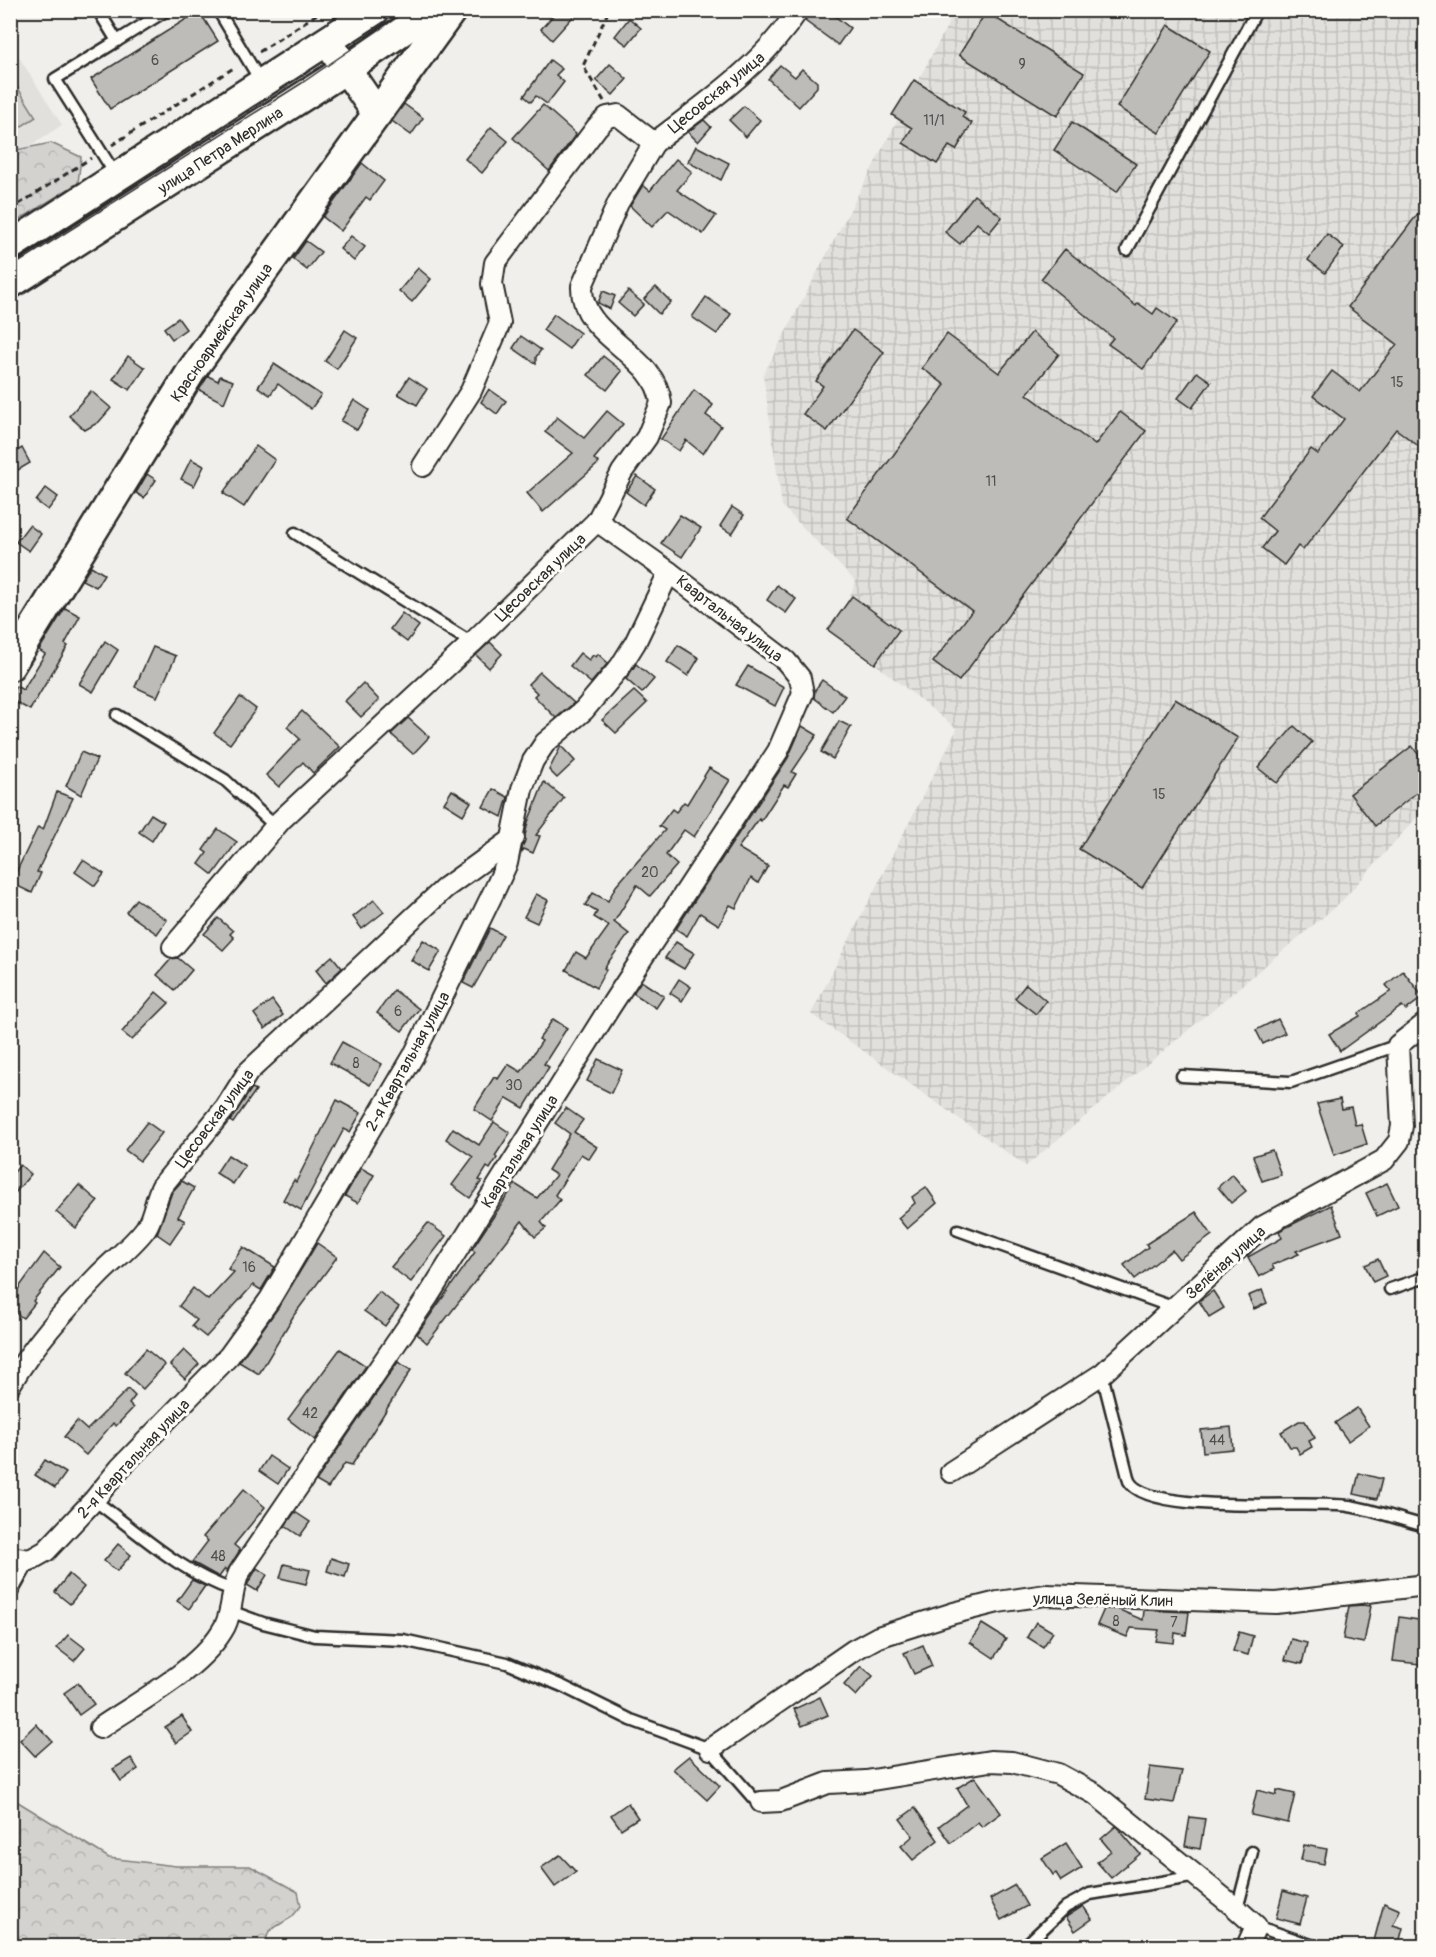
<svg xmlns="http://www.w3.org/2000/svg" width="1436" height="1957" viewBox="0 0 1436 1957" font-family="Pangolin,sans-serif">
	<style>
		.built { fill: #e1e0dc }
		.industrial { fill: url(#industrial-grid) }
		.forest { fill: url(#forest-crowns); stroke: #7f7e7d; stroke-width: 1.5 }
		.garden { fill: #d3d2cf; stroke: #7f7e7d; stroke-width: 1.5 }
		.building { fill: #bdbcb8; stroke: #2b2b2b; stroke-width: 1.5 }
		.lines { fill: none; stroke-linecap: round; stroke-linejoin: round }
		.lane-casing { stroke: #2b2b2b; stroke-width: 15 }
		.street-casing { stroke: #2b2b2b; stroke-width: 24 }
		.secondary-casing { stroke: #2b2b2b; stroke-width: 33 }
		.path { stroke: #2b2b2b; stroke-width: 3; stroke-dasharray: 6 4.5; stroke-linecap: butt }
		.lane { stroke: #fdfcf7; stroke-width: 10 }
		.street { stroke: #fdfcf7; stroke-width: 20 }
		.secondary { stroke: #fdfcf7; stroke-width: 28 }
		.tram { stroke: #2b2b2b; stroke-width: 1.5 }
		.labels { text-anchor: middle; stroke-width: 6; stroke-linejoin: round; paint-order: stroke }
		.number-label { font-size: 14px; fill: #504f4e }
		.street-label { font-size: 16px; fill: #2b2b2b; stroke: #fdfcf7 }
	</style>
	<defs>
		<pattern id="industrial-grid" width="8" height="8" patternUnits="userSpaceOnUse" patternTransform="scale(1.5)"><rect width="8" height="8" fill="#e1e0dc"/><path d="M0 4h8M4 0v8" fill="none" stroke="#c1c0bd"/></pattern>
		<pattern id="forest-crowns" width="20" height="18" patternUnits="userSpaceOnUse" patternTransform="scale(1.5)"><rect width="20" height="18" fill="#d3d2cf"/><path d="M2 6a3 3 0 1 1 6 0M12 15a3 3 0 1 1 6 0" fill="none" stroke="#b5b4b2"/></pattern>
	</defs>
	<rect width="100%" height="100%" fill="#f0efeb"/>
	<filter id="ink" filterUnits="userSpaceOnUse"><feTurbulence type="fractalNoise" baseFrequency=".0167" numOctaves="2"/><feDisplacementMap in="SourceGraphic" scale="12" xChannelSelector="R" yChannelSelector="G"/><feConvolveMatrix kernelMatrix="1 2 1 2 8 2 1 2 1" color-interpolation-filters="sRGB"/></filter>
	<g filter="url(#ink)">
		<path class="built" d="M10,43L62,125L11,158H10Z"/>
		<path class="industrial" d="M955,11H1425V808L1341,902L1026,1166L811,1014L957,729L834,631L856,582L782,506L763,375Z"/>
		<g class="forest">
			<path d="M51,143L81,157L78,183L11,225V151Z"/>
			<path d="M10,1797L109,1858L176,1866H250L298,1892L301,1906L292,1917L269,1931L264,1946H11Z"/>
		</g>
		<path class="garden" d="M11,77L36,117L11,133H10Z"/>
		<g class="building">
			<path d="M558,10H579L552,40L541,29Z"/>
			<path d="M810,10H827L850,28L838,45L805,21Z"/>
			<path d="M199,11L218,41L110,109L91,79Z"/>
			<path d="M986,12L1084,73L1057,116L959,55Z"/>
			<path d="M629,18L641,28L627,45L615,36Z"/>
			<path d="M1168,25L1210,51L1159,133L1117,107Z"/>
			<path d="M550,60L562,69L556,75L564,82L547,104L536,96L531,102L524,96Z"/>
			<path d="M610,64L627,79L613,95L596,80Z"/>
			<path d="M780,65L795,77L802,69L817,82V87L799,107L768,79Z"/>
			<path d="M914,80L965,112L962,117L972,123L956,150L949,146L937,164L903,143L912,128L892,115Z"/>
			<path d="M404,104L423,118L411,135L392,121Z"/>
			<path d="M543,105L576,134L549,171L513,138Z"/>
			<path d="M744,106L760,120L746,137L729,120Z"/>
			<path d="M704,120L711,127L698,142L688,132Z"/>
			<path d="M1072,122L1136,164L1117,192L1054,150Z"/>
			<path d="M491,127L508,141L482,173L465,159Z"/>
			<path d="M696,146L729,163L721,180L688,162Z"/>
			<path d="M676,159L692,172L677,190L716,216L703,234L668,210L652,227L630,206L643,185L650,191Z"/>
			<path d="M362,163L384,181L370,200L366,197L341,231L323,217Z"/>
			<path d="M974,195L1002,217L989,233L977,223L960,244L945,232Z"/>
			<path d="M1425,204V451L1396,429L1303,550L1298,546L1284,565L1262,548L1275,531L1259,518L1311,449L1318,454L1344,419L1313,396L1332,371L1360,392L1397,344L1348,307Z"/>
			<path d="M1327,234L1344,247L1325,273L1308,260Z"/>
			<path d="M351,236L365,247L354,261L340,249Z"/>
			<path d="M306,241L321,252L307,270L293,259Z"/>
			<path d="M1065,249L1136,306L1138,303L1153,314L1157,308L1177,322L1143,369L1108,344L1113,338L1041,279Z"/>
			<path d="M418,268L431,279L412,302L399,291Z"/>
			<path d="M656,287L671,302L659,314L644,299Z"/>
			<path d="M603,291L615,296L610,309L598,303Z"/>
			<path d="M628,291L644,304L633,316L618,303Z"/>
			<path d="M706,297L731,314L717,334L692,317Z"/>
			<path d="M554,314L580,333L569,349L543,330Z"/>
			<path d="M178,318L186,329L172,339L164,328Z"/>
			<path d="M345,330L357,338L337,369L325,361Z"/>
			<path d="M853,330L884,352L827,431L803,414L823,386L816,381Z"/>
			<path d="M1032,332L1059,354L1027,394L1095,445L1120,412L1146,431L959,681L933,662L972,611L847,518L945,385L922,368L947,334L999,373Z"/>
			<path d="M521,336L541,350L536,357V364L513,348Z"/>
			<path d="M128,356L145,368L130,390L113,379Z"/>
			<path d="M603,356L622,371L607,390L588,375Z"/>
			<path d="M274,364L321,395L311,409L278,384L270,395L258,387Z"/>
			<path d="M1197,372L1211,382L1192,408L1178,398Z"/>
			<path d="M208,376L218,381L220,376L233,381L224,403L199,390Z"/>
			<path d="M409,377L427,389L417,405L398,394Z"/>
			<path d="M489,389L506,401L497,414L481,402Z"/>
			<path d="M694,390L713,405L706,415L721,426L703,454L686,440L679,451L661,439Z"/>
			<path d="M91,391L111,408L99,422L85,430L69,416Z"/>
			<path d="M354,400L369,410L357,430L341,421Z"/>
			<path d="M607,411L623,424L594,459L599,463L543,512L527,493L573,453L545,432L557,417L584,438Z"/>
			<path d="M256,446L275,460L244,507L223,493Z"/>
			<path d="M22,448L30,463L18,470L10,455Z"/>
			<path d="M191,459L204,466L194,486L181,479Z"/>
			<path d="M147,474L156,480L144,498L136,493Z"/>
			<path d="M637,476L655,489L644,505L626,492Z"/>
			<path d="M46,488L58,497L48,510L36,501Z"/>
			<path d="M732,507L744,515L732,534L720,526Z"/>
			<path d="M680,515L701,528L682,557L661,543Z"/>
			<path d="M29,525L41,534L29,551L16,542Z"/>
			<path d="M91,566L104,574L96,587L82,580Z"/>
			<path d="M777,585L796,599L786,613L767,600Z"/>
			<path d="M852,596L899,630L875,664L828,630Z"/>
			<path d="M65,608L80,616L65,644L68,646L30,710L10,699V696L16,686L23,690L45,654L39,650Z"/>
			<path d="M402,613L419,626L407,642L390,629Z"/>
			<path d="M105,641L118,650L93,692L79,684Z"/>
			<path d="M490,642L502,654L489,668L476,655Z"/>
			<path d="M678,645L699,658L688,676L667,662Z"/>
			<path d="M153,647L176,656L157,697L135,687Z"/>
			<path d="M580,653L589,660L593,655L596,657L598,654L608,663L591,683L570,666Z"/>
			<path d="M636,664L654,679L642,693L626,679Z"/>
			<path d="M748,666L784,687L775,706L736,685Z"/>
			<path d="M540,672L574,703L556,718L534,696L537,693L528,684Z"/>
			<path d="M822,680L845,696L833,712L814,698L815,690Z"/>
			<path d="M363,683L379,700L361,717L345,701Z"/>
			<path d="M634,691L647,703L616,733L602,720Z"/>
			<path d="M240,697L256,709L230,744L214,733Z"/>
			<path d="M1175,699L1238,738L1142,888L1079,849Z"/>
			<path d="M302,711L340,747L313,773L303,762L279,787L266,775L300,739L287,727Z"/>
			<path d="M408,718L429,737L413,754L391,734Z"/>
			<path d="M839,721L851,727L833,759L821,752Z"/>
			<path d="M802,726L817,735L792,772L796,774L788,787L784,785L761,821L759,819L738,848L768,866L758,883L751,878L736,908L730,905L719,925L700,913L687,936L676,929L788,758Z"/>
			<path d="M1294,726L1312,742L1277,783L1258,768Z"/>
			<path d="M561,746L575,761L557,778L549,770Z"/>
			<path d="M1412,746L1425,763V786L1375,826L1350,794Z"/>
			<path d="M81,752L97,759L81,795L66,786Z"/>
			<path d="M709,768L730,780L694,837L684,830L666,855L677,865L650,896L637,885L614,922L629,934L604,968L606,970L596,988L566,970L576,952L586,958L609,926L594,917L597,912L585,905L593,893L608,901L616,886L665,830L659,826L672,809L676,812L684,802L687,804Z"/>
			<path d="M544,782L564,798L536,835L540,836L533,853L524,849L521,853L528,822Z"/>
			<path d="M493,789L508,797L502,817L483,807Z"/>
			<path d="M452,790L471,802L463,815L444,803Z"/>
			<path d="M57,792L73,798L37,872L41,873L32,893L11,883L38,827L43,830Z"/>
			<path d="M151,814L164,822L152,841L139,832Z"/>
			<path d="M218,829L237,842L213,875L199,864L207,853L203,850Z"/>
			<path d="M83,860L104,874L95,886L75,872Z"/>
			<path d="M536,894L548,900L537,923L524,917Z"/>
			<path d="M136,899L167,920L157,934L126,912Z"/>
			<path d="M374,900L384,912L362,929L353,917Z"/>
			<path d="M218,918L233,931L230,934L234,938L223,950L204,934Z"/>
			<path d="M490,928L503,935L473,988L463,983Z"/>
			<path d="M423,940L441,951L429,971L411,960Z"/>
			<path d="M676,942L694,953L684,969L665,958Z"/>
			<path d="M332,956L342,968L326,983L316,970Z"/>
			<path d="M178,958L192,970L175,990L157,975L171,959Z"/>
			<path d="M1403,971L1423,997L1406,1010L1402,1006L1340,1051L1329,1034L1360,1016L1359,1013L1391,991L1386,985Z"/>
			<path d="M679,979L691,987L682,1001L670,993Z"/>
			<path d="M641,981L664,996L656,1008L633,993Z"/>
			<path d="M1026,984L1046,1001L1036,1014L1015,998Z"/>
			<path d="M394,990L419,1009L402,1031L377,1013Z"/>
			<path d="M156,992L169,1003L132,1040L122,1032Z"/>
			<path d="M272,1000L283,1015L265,1029L254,1014Z"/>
			<path d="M553,1019L567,1028L544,1064L549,1067L524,1108L507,1098L492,1121L474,1109L494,1077L498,1079L508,1064L521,1072L542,1041L539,1039Z"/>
			<path d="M1278,1019L1285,1033L1263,1044L1256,1030Z"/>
			<path d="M342,1042L382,1064L370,1085L330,1063Z"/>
			<path d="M598,1059L622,1070L611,1093L587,1081Z"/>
			<path d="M252,1088L256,1090L233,1123L230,1121Z"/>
			<path d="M1340,1099L1342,1109L1351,1107L1355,1125L1361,1124L1367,1144L1334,1155L1317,1104Z"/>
			<path d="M337,1100L361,1113L350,1132L344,1129L301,1210L283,1200L294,1180L296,1182Z"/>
			<path d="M566,1108L583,1120L574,1132L597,1147L589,1159L581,1154L555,1195L560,1200L541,1222L546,1228L535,1237L522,1221L427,1343L417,1334L475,1252L472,1249L515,1184L537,1198L556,1175L548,1170L570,1134L555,1123Z"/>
			<path d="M147,1122L162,1133L140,1161L125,1150Z"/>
			<path d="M494,1122L510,1133L495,1156L497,1158L490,1169L487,1167L479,1180L482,1181L470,1198L452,1185L473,1157L446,1139L453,1128L479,1145Z"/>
			<path d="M1272,1150L1281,1175L1262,1181L1253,1156Z"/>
			<path d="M228,1155L245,1166L233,1184L216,1173Z"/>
			<path d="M20,1165L31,1174L10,1199V1177Z"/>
			<path d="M361,1168L374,1175L358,1203L345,1196Z"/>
			<path d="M1232,1174L1246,1191L1231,1203L1218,1187Z"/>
			<path d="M182,1181L194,1188L178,1217L185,1221L170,1243L157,1234L172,1192Z"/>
			<path d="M1387,1183L1398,1206L1377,1216L1366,1193Z"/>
			<path d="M79,1185L98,1201L76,1228L56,1212Z"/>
			<path d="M926,1187L937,1203L907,1229L898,1218L915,1203L912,1197Z"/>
			<path d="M1331,1205L1342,1234L1296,1251L1299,1254L1272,1265L1274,1269L1259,1277L1248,1257L1282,1238L1279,1231Z"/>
			<path d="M1196,1212L1212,1235L1179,1259L1172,1250L1135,1279L1124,1265L1148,1247L1146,1244Z"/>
			<path d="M428,1223L446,1236L411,1282L391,1267Z"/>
			<path d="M317,1243L337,1257L294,1315L259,1374L239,1362L280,1305Z"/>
			<path d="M243,1247L275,1267L261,1290L253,1285L206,1337L192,1326L197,1320L179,1306L193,1288L208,1300L234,1272L228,1269Z"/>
			<path d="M44,1253L60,1267L33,1301L35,1303L23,1318L10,1309V1300Z"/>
			<path d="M1378,1259L1386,1276L1373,1282L1365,1265Z"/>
			<path d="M1262,1290L1267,1303L1254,1309L1248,1296Z"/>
			<path d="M1213,1291L1224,1308L1209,1317L1199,1301Z"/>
			<path d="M379,1292L399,1307L385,1326L364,1311Z"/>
			<path d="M146,1349L165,1365L143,1389L125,1373Z"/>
			<path d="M340,1349L366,1366L315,1440L288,1419Z"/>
			<path d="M184,1350L199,1364L185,1379L170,1365Z"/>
			<path d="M398,1362L411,1370L352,1465L345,1463L328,1488L316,1481Z"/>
			<path d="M128,1389L135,1396L129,1404L133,1408L116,1426L113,1423L86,1455L64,1437L77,1421L87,1430Z"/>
			<path d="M1357,1408L1369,1426L1348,1441L1335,1423Z"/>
			<path d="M1299,1421H1305L1315,1438L1309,1441L1312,1447L1300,1454L1296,1447H1290L1281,1432Z"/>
			<path d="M1231,1427L1233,1449L1203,1452L1201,1430Z"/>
			<path d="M269,1456L288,1469L278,1484L259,1471Z"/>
			<path d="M45,1460L66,1473L55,1488L35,1475Z"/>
			<path d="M1359,1473L1382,1479L1377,1499L1354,1494Z"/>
			<path d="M244,1489L265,1507L234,1545L240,1550L227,1571L225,1569L219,1577L192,1562L208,1541L203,1537Z"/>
			<path d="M295,1512L310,1522L300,1536L285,1526Z"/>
			<path d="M118,1544L131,1555L117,1571L104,1561Z"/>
			<path d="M331,1558L349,1564L345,1577L327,1571Z"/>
			<path d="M284,1564L310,1570L306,1584L280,1578Z"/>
			<path d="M257,1568L267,1575L257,1591L247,1585Z"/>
			<path d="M69,1574L84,1587L70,1604L55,1592Z"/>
			<path d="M192,1580L205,1586L189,1609L177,1601Z"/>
			<path d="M1363,1605L1371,1606L1364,1643L1343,1639L1349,1606Z"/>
			<path d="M1104,1609H1117L1143,1620L1144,1610L1189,1612L1186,1635L1175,1633L1174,1643L1156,1641L1159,1630L1131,1628L1127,1637L1097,1625Z"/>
			<path d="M1399,1617L1425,1621L1420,1664L1393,1661Z"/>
			<path d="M1036,1622L1053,1632L1043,1647L1027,1637Z"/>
			<path d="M982,1624L1006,1639L994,1658L970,1642Z"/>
			<path d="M1239,1632L1253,1636L1248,1655L1233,1651Z"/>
			<path d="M68,1635L85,1648L74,1661L57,1648Z"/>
			<path d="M1291,1639L1307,1643L1302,1664L1285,1660Z"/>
			<path d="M923,1645L932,1666L914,1674L904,1653Z"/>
			<path d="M861,1666L873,1676L856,1696L844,1685Z"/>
			<path d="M78,1683L94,1704L79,1715L64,1693Z"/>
			<path d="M820,1697L828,1715L802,1726L794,1709Z"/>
			<path d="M182,1716L192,1732L176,1743L165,1727Z"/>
			<path d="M36,1724L52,1741L35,1756L20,1740Z"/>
			<path d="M689,1756L720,1786L707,1800L673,1769Z"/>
			<path d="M131,1758L138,1769L121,1781L113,1769Z"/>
			<path d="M1150,1767L1182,1771L1174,1803L1145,1799Z"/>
			<path d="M975,1777L1001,1813L982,1827L978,1822L951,1843L939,1826L967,1805L957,1788Z"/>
			<path d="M1257,1790L1276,1795L1277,1790L1295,1794L1288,1823L1251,1815Z"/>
			<path d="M628,1803L638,1818L621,1829L611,1815Z"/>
			<path d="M915,1808L938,1840L913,1860L901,1846L913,1836L900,1819Z"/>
			<path d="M1190,1817L1205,1819L1200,1849L1185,1846Z"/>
			<path d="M1116,1826L1140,1854L1111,1878L1097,1862L1111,1851L1101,1839Z"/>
			<path d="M1066,1843L1082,1868L1061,1881L1056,1873L1053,1875L1042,1858Z"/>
			<path d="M1304,1845L1327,1849L1324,1864L1301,1860Z"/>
			<path d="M560,1855L576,1872L555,1887L541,1868Z"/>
			<path d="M1015,1885L1027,1906L1001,1920L990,1899Z"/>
			<path d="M1283,1891L1307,1898L1300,1924L1276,1918Z"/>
			<path d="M1384,1903L1400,1910L1393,1925L1403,1928L1398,1947L1374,1941Z"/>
			<path d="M1083,1906L1092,1919L1075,1931L1066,1917Z"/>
		</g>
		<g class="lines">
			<defs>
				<g id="lane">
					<path d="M98,10L117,41L55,79L117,177"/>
					<path d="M218,10L261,82"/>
					<path d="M117,41L167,10"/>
					<path d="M1127,250L1257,10"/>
					<path d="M295,533L472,643"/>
					<path d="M117,715L225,780L275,826"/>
					<path d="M1182,1076L1291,1082L1398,1045"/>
					<path d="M958,1230L1175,1308"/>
					<path d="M1390,1289L1426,1277"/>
					<path d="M1102,1374L1129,1481C1148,1516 1307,1500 1349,1506C1375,1510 1401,1520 1426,1526"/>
					<path d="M94,1500C138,1532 181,1573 233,1590"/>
					<path d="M10,1596L30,1560"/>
					<path d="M230,1611L263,1623L315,1636L403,1640L507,1663L562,1686L631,1720L710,1749L754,1799L761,1802"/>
					<path d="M1237,1909L1252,1852"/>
					<path d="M1256,1926L1314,1946"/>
					<path d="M1025,1946L1066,1907L1090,1894L1197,1876"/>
				</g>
				<g id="street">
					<path d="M423,466L471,391L500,323L492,284L495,263L597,127L607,117L618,115L654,143C706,103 762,66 798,10"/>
					<path d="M173,947L281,820L472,643L597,521L622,472L647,437L661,403C656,352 580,338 582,286L618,203L654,143"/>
					<path d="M10,1385C33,1345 65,1310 97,1277C113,1260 132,1247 146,1228C154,1216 155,1199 162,1186L226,1107L248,1072L445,888L514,838"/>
					<path d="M951,1472L1102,1374L1262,1227L1384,1160L1399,1141L1402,1126L1398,1045L1426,1023"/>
					<path d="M10,1557L30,1560L46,1551L94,1500L120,1468L229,1356L270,1299L414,1055L496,887L507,863L522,789L533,761L545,743L584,710L620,667L635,643L669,572L597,521"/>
					<path d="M100,1728C139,1701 202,1669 225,1626C233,1610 231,1590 239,1573L429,1295L610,1007L778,751L803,693L800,678L786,661L669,572"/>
					<path d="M710,1749L854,1650L878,1637L954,1613L998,1602L1046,1595L1276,1603L1426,1585"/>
					<path d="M761,1802L781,1801L828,1783L866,1781L990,1761L1012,1762L1058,1774L1095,1794L1237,1909L1256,1926L1247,1946"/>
				</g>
				<g id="secondary">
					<path d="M336,54L377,114"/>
					<path d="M10,246L375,10"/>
					<path d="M10,284L346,69L405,29L424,10"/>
					<path d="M10,666L192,370L452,10"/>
				</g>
			</defs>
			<use href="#lane" class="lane-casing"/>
			<use href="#street" class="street-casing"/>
			<use href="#secondary" class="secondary-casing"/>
			<g class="path">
				<path d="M259,52L323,10"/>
				<path d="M604,101L583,66L609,10"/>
				<path d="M112,145L235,67"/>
				<path d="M10,210L91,158"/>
			</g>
			<use href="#lane" class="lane"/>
			<use href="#street" class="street"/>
			<use href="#secondary" class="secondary"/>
			<path class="tram" d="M10,268L302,83L408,10"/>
		</g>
	</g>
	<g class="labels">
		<g class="number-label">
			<text x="155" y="65">6</text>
			<text x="1022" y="69">9</text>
			<text x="934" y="125">11/1</text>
			<text x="1397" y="387">15</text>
			<text x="991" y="486">11</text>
			<text x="1159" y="799">15</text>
			<text x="650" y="877">20</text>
			<text x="398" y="1016">6</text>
			<text x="356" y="1068">8</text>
			<text x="514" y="1090">30</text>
			<text x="249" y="1272">16</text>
			<text x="310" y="1418">42</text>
			<text x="1217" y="1445">44</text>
			<text x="218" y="1561">48</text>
			<text x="1116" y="1626">8</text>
			<text x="1174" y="1627">7</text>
		</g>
		<g class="street-label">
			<text transform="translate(716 92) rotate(-39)" y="6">Цесовская улица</text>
			<text transform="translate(220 150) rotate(-33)" y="6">улица Петра Мерлина</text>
			<text transform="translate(221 332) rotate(-55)" y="6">Красноармейская улица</text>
			<text transform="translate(540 577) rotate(-44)" y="6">Цесовская улица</text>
			<text transform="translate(730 618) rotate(38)" y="6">Квартальная улица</text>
			<text transform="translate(407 1061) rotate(-61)" y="6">2-я Квартальная улица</text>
			<text transform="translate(214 1118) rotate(-53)" y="6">Цесовская улица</text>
			<text transform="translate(519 1151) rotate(-58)" y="6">Квартальная улица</text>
			<text transform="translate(1225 1262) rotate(-42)" y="6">Зелёная улица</text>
			<text transform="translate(133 1458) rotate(-47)" y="6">2-я Квартальная улица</text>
			<text transform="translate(1103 1599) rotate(1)" y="6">улица Зелёный Клин</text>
		</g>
	</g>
	<rect width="1436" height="1957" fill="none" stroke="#fdfcf7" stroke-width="36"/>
	<rect x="18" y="18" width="1400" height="1921" fill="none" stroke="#2b2b2b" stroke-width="2" filter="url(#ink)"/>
</svg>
